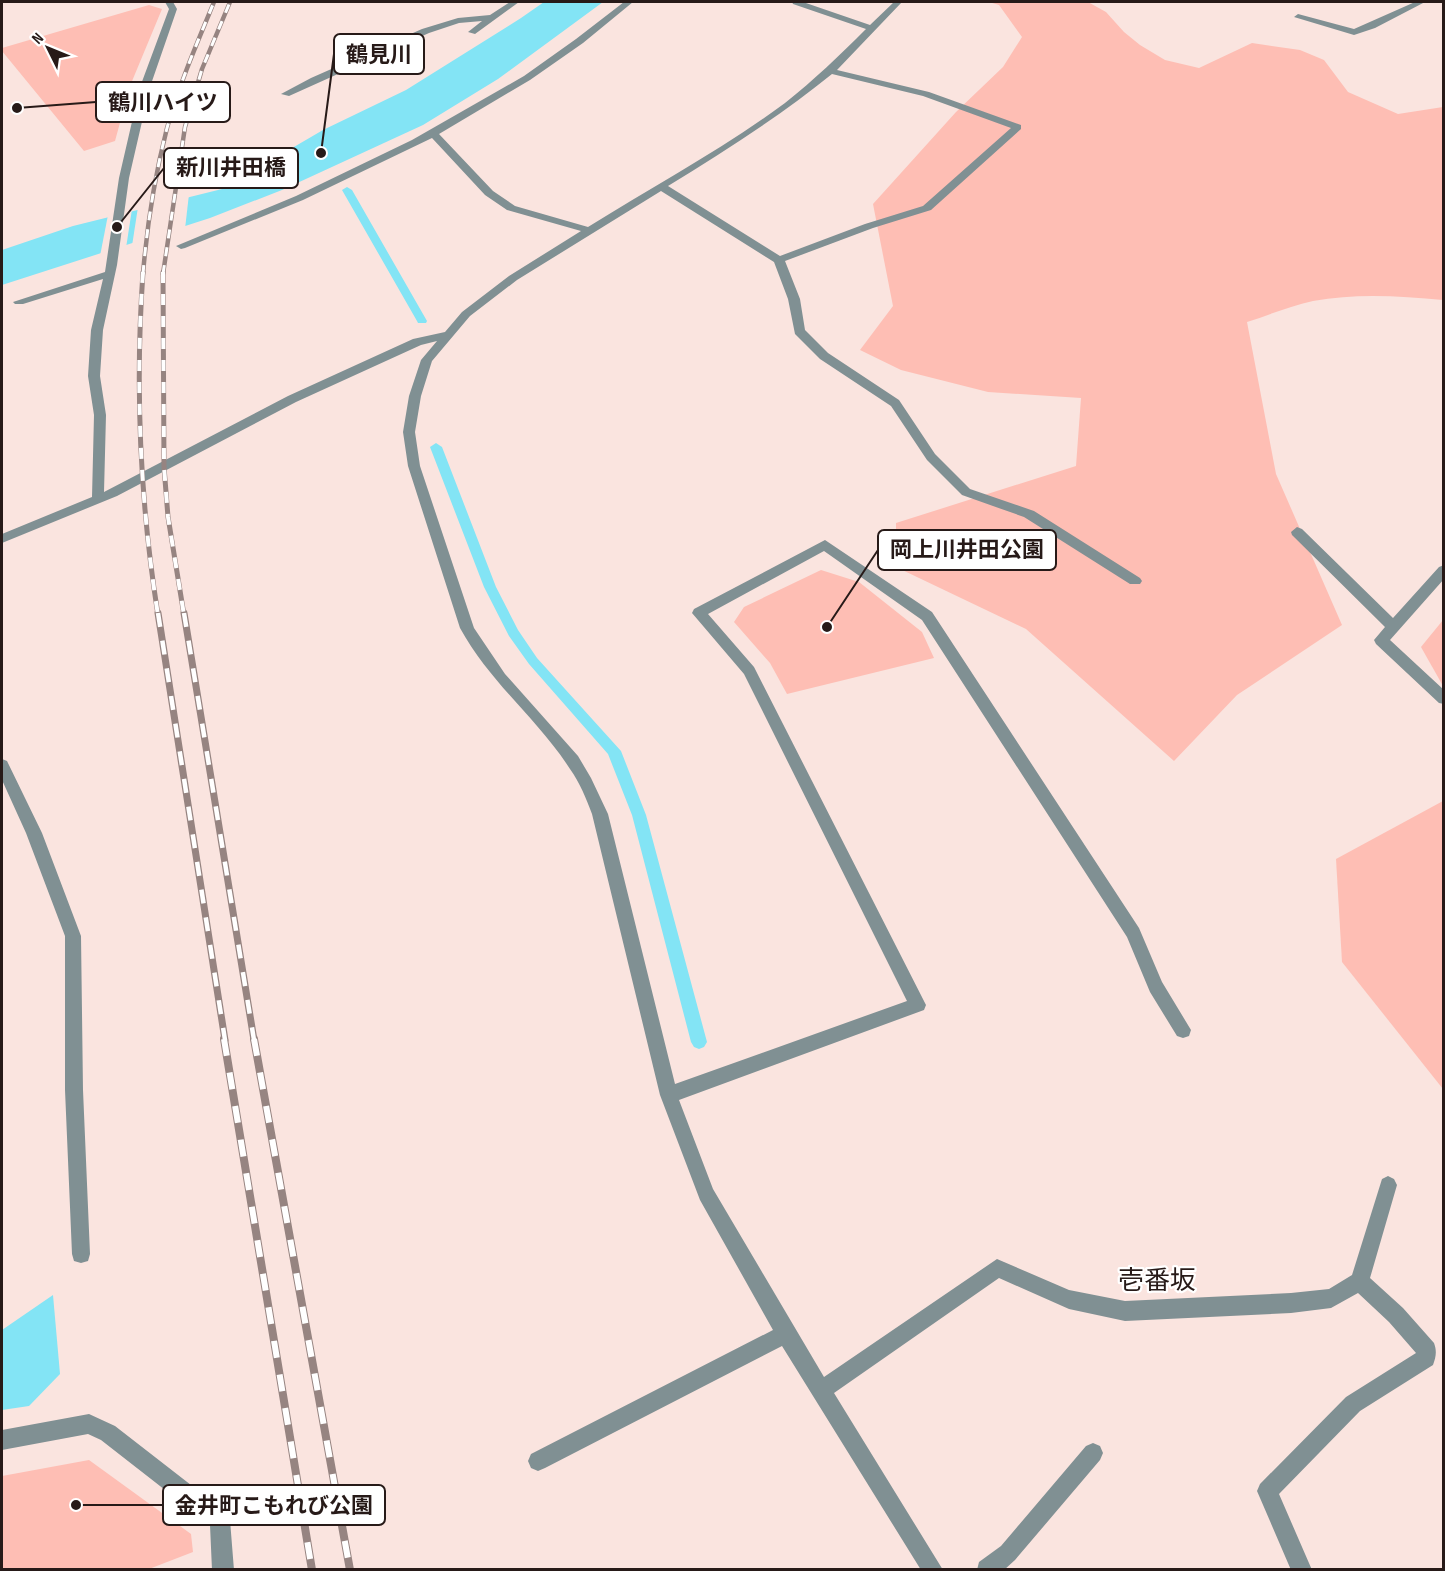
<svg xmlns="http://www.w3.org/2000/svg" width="1445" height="1571" viewBox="0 0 1445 1571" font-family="'Sofia Sans Condensed','Noto Sans JP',sans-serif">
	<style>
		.green { fill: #febeb4 }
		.water { fill: #83e4f5 }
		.pier { fill: #fae4df }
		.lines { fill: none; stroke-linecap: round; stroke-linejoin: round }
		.stream { fill: #83e4f5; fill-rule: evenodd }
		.minor { fill: #809093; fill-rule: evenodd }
		.rail-far3-casing { stroke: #968481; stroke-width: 4.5 }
		.rail-far2-casing { stroke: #968481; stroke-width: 5 }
		.rail-far1-casing { stroke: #968481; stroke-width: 7 }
		.rail-casing { stroke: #968481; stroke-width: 8 }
		.rail-far3 { stroke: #fff; stroke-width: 3; stroke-dasharray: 9; stroke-linecap: butt }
		.rail-far2 { stroke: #fff; stroke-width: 4; stroke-dasharray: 11; stroke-linecap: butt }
		.rail-far1 { stroke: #fff; stroke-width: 4.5; stroke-dasharray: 14; stroke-linecap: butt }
		.rail { stroke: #fff; stroke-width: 6; stroke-dasharray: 17; stroke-linecap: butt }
		.labels { text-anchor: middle; stroke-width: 4.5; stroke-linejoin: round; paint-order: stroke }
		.near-street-label { font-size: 26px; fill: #271a18; stroke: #fff }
		.leader { fill: none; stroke: #271a18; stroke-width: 2 }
		.callout-dot { fill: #271a18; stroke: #fff; stroke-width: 2 }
		.callout { fill: #fff; stroke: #271a18; stroke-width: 2 }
		.callout-label { font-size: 22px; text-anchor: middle; font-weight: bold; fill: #271a18 }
	</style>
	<rect width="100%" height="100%" fill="#fae4df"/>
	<g class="green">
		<path d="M989,2H1088L1106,12L1124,32L1140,45L1165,60L1199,68L1252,43L1300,50L1324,60L1348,92L1398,114L1443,107V300C1400,296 1356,293 1313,301C1290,306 1269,315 1247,322L1276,474L1342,625L1237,695L1174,761L1026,629L896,567V523L1076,466L1081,398L988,392L901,370L860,350L893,306L873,204L956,112L1003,67L1022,37L999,5Z"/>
		<path d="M149,5L162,9L130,86L115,141L84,151L2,51V48Z"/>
		<path d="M821,570L859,582L922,632L934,658L787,694L770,663L734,622L744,607Z"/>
		<path d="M1443,620V686L1421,647Z"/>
		<path d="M1443,801V1089L1342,962L1336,859Z"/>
		<path d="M89,1460L191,1534L193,1552L149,1569H2V1476Z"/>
	</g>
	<g class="water">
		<path d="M544,2H603L498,79L423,125L282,190L210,218L2,285V250L73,226L222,189L323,130L406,90L521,18Z"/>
		<path d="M53,1295L60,1374L29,1406L2,1410V1330Z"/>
	</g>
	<g class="pier">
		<path d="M189,194L185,229L132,246L138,207Z"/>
		<path d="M132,209L126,248L100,256L108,215Z"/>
	</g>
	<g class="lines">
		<g class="stream">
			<path d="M347,187L352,190L427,321L426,323H418L417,321L342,190Z"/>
			<path d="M436,443L442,447L496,587L518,630L537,658L621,751L646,815L707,1042L704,1047L699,1049L694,1047L691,1042L632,815L608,754L529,664L509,636L484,587L430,447Z"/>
		</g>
		<g class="minor">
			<path d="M165,2H173L177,9L150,87L129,178L117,265L103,330L100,376L106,415L104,492L288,396L413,339L445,332L462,312L509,276L581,231L507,210L485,195L432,138L303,200L185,248L181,249L176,246L296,196L412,140L524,76L576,39L624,2H633L583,43L530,80L439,134L493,191L515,206L588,227C654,186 723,149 785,103C814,80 840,55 866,29L793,4L792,2H803L870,25L894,2H902L837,70L929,92L1021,125V129L931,210L873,228L785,261L800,299L805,330L828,353L899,400L935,454L970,489L1034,511L1140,578L1142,581L1140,584H1130L1024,517L962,495L927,460L891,406L820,359L795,334L788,299L774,262L661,191L517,280L470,316L432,361L421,396L415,432L420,466L474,628L505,674L578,756L591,778L608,814L675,1084L907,1001L744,674L692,613L694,609L825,540L932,612L1139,928L1162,982L1191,1030L1189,1036L1183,1038L1177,1036L1150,992L1127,937L922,620L824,551L708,614L754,667L926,1005L924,1010L679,1100L713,1189L824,1377L997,1259L1069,1290L1125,1301L1291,1293L1329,1289L1352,1275L1382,1179L1388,1176L1394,1179L1397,1185L1370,1278L1403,1308L1434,1343C1437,1351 1436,1357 1433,1365L1360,1411L1279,1494L1312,1570H1291L1257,1491L1260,1484L1346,1397L1416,1353L1389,1322L1358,1293L1331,1308L1291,1313L1125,1321L1069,1309L999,1278L834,1393L943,1570H921L782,1346L545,1468L538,1471L531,1468L528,1461L531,1454L773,1330L700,1200L660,1095L592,814C586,798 580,783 570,769C537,718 491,684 460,628L408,466L403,432L409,396L421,360L437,341L421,345L296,402L117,496L2,543V534L92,497L94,415L88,376L91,330L103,279L23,304H15L13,302L105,272L119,178L140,87L169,9ZM832,74L923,96L1011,128L923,206L865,224L780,256L668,186C725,151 780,116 832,74Z"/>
			<path d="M510,2H519L475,34L468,32L482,21L459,23L429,33L289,96L281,94L311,78L422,29L458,18L490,15Z"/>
			<path d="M1415,2H1425L1375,28L1354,35L1294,17L1298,14L1354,29Z"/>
			<path d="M1297,527L1302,529L1393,618L1439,567L1444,565V579L1390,640L1444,690V704L1439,703L1376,644L1374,640L1385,627L1292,535L1291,532Z"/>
			<path d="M2,759L7,761L42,833L81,936L83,1090L90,1254L88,1261L81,1263L74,1261L72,1254L65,1090V936L26,833L2,780Z"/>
			<path d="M89,1414L115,1426L227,1513L230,1520L234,1570H212L210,1525L101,1440L88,1434L2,1450V1430Z"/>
			<path d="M1093,1443L1100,1446L1103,1453L1100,1460L1015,1560L1004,1570H977L979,1562L1001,1546L1086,1446Z"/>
		</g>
		<defs>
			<g id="rail-far3">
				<path d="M143,274C147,225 155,175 167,128C179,85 197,43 214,2"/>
				<path d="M163,274L185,127L202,69L230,2"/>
			</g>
			<g id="rail-far2">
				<path d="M143,272C135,386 140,502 158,615"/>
				<path d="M163,272L164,467L168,517L184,615"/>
			</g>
			<g id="rail-far1">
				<path d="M158,613L225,1040"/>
				<path d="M184,613L254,1040"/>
			</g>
			<g id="rail">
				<path d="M224,1039L312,1570"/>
				<path d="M254,1039L350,1570"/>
			</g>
		</defs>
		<use href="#rail-far3" class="rail-far3-casing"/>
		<use href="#rail-far2" class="rail-far2-casing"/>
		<use href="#rail-far1" class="rail-far1-casing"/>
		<use href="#rail" class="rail-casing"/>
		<use href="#rail-far3" class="rail-far3"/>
		<use href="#rail-far2" class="rail-far2"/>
		<use href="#rail-far1" class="rail-far1"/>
		<use href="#rail" class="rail"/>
	</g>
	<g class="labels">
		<g class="near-street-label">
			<text x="1157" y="1289">壱番坂</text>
		</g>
	</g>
	<path class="leader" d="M321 153L334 54M17 108L96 102M117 227L164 168M827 627L878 550M76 1505L163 1505"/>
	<g class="callout-dot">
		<circle cx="321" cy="153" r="6"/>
		<circle cx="17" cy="108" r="6"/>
		<circle cx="117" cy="227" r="6"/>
		<circle cx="827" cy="627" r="6"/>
		<circle cx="76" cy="1505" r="6"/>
	</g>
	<g class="callout">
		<rect x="334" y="34" width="90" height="40" rx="6"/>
		<rect x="96" y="82" width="134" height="40" rx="6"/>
		<rect x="164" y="148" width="134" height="40" rx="6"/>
		<rect x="878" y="530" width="178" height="40" rx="6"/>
		<rect x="163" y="1485" width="222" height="40" rx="6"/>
	</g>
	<g class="callout-label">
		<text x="379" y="62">鶴見川</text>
		<text x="163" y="110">鶴川ハイツ</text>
		<text x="231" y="175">新川井田橋</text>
		<text x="967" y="557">岡上川井田公園</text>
		<text x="274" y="1513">金井町こもれび公園</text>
	</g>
	<rect width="1445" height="1571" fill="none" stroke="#271a18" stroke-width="6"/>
	<g transform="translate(48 48) rotate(313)" stroke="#ffffff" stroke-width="4.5" paint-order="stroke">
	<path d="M0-4.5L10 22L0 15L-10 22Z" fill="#271a18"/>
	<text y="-9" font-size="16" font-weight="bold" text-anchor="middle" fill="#271a18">N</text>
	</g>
</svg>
